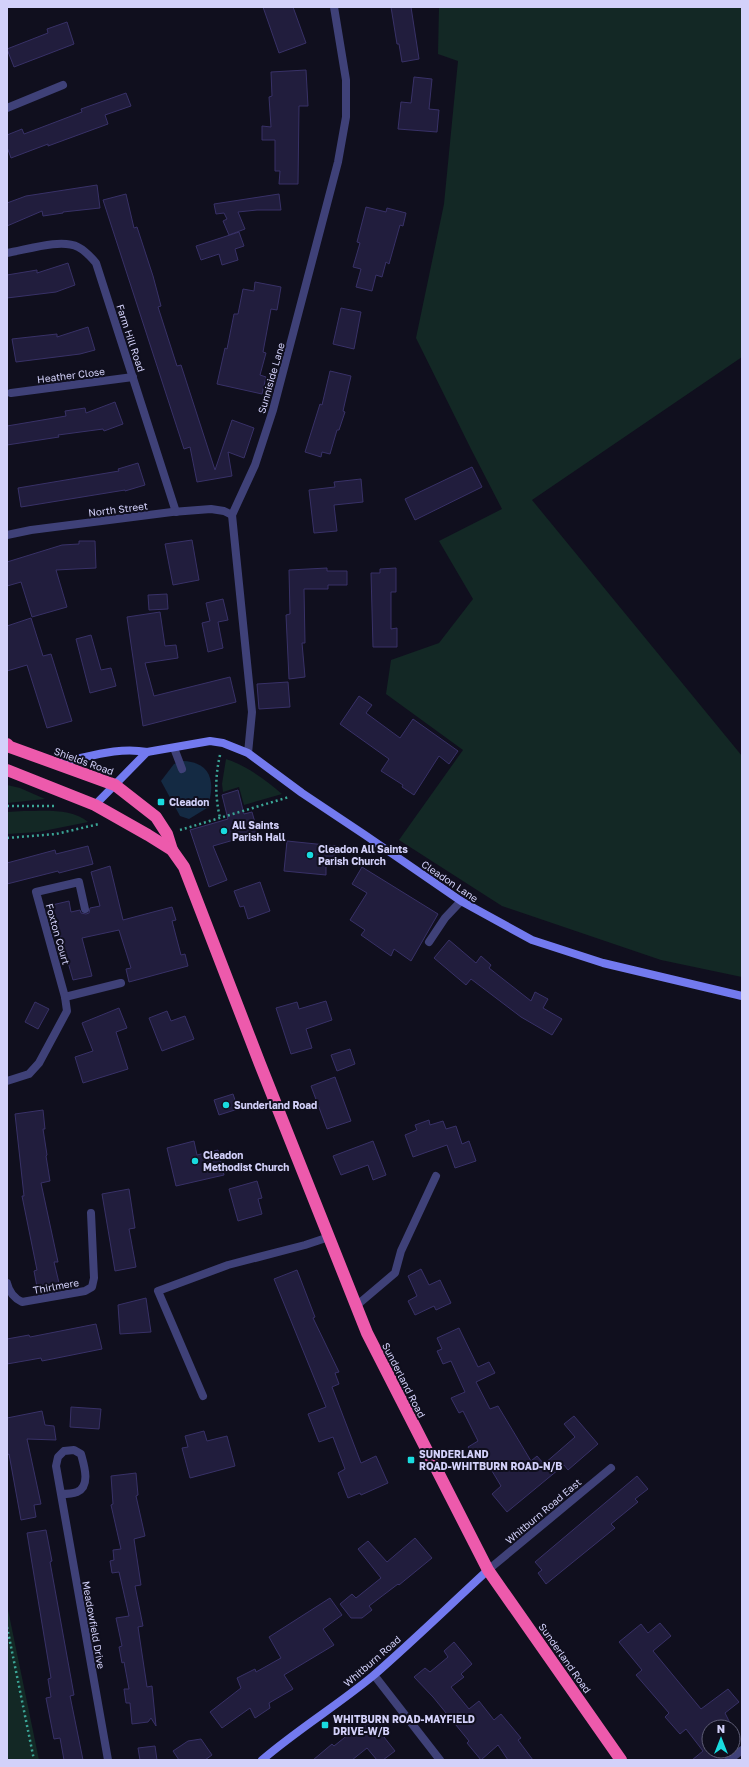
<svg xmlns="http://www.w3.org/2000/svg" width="749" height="1767" viewBox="0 0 749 1767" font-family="'Golos Text',sans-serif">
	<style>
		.green { fill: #132825 }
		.water { fill: #142a43 }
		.building { fill: #211d3d; stroke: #383167 }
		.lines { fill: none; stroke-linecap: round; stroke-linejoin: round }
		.path { stroke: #3ba596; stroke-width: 2.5; stroke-dasharray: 2 3; stroke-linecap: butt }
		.lane { stroke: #3f4178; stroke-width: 8 }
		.street { stroke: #3f4178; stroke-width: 8 }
		.secondary { stroke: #737aef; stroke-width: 8 }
		.highway { stroke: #ed5aac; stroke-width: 12 }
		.poi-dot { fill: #19dbdf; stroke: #100f1e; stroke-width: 1.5 }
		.labels { text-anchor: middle; stroke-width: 4; stroke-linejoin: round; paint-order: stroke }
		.street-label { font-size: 10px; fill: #d3d1fa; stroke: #100f1e }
		.poi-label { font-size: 10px; font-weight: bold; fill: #d3d1fa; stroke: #100f1e; text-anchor: start }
	</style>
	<rect width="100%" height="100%" fill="#100f1e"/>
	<g class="green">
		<path d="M439,7H742V357L532,500L742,756V977L661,960L502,906L399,840L463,750L386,694L391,660L439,643L473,599L439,541L502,509L471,449L416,338L444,204L458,61L438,54Z"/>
		<path d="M226,759C247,766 266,780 282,794L244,805L239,787L223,792L222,784Z"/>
		<path d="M7,785L20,788L45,799L7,803Z"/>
		<path d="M24,811C45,811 72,808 88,822L38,832L7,834V812Z"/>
		<path d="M7,1605L39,1760H7Z"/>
	</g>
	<path class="water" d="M183,761C212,762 216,784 207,808L189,819L180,816L161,781L174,764Z"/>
	<g class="building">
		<path d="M263,7H293L306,43L279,53Z"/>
		<path d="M391,7H411L419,59L402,62L399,44H397Z"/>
		<path d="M67,22L74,44L14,67L7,49L48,33L47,29Z"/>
		<path d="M306,70L308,106H299L298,184H279L280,171H275V140H262V126L271,127L269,97L272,96L271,72Z"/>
		<path d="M414,77L432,79L429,109L439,110L437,132L398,129L401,102L411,103Z"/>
		<path d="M126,93L131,106L105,115L108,124L48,146V144L11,158L7,147V135L22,129L24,134L82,112L81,109Z"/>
		<path d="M97,185L100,208L63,212V213L43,216L42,211L7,226V203L26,196Z"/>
		<path d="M126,194L134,228L137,227L153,276L161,306L158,307L177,366L181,365L215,470L232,420L254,428L244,458L228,452L232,476L197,482L190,447L184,449L103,200Z"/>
		<path d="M279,194L281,210H257L238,212L245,229L229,235L223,221L227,219L224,213L216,214L214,204Z"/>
		<path d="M366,207L386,212L387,208L406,213L403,226L400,225L389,264L386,262L382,277L376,275L372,291L356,287L361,269L353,267L360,243L357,242Z"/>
		<path d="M239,232L244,246L235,249L238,260L222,265L219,254L201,260L196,246Z"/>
		<path d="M68,263L75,285L56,292L7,298V275L37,270V273Z"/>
		<path d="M255,282L281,287L277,310L271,309L263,352L266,353L260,375L266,377L262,394L217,384L225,348L227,349L234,314H238L243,289L254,291Z"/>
		<path d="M341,308L361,312L354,349L333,344Z"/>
		<path d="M88,327L95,350L80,354L16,362L12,339L57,334V337Z"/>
		<path d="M330,371L351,376L343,411L345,412L339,430H337L330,454L322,452L321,457L305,452L320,404L322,405Z"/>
		<path d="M115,402L123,424L104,431L103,429L58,435L59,437L7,445V426L66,416L65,411L85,408L86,413Z"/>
		<path d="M138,463L145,485L125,491V490L21,507L18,488L119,471L118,469Z"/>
		<path d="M472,467L482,487L415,520L405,499Z"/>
		<path d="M361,479L363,502L334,505L337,531L314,533L309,490L335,487L334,482Z"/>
		<path d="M192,540L199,580L173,585L165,544Z"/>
		<path d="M79,541H95L96,568L56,570L67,607L32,617L21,582L7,586V562L62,545L79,544Z"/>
		<path d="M327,568V571H347V585H328V589H304L305,643H302L305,677L289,679L286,615L290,614L289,570Z"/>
		<path d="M396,568V592H391V629L397,628V647H373L371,573H380V569Z"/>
		<path d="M167,594L168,609L149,610L148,595Z"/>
		<path d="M223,599L228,620L218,622L223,648L208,652L202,623L210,621L206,603Z"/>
		<path d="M160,612L165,646L176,645L178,658L145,663L154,696L230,677L236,702L143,726L127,617Z"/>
		<path d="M31,618L43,656L51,654L72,721L47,728L27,665L7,671V626Z"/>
		<path d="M91,635L101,670L111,668L116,686L90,693L76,639Z"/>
		<path d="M288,682L290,707L259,709L257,684Z"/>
		<path d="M359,696L372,705L366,713L400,738L413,719L458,751L449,764L439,756L414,795L402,787L403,785L381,771L389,759L340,724Z"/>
		<path d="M238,790L244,814L252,812L258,833L213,846L227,880L209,887L190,830L228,819L222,795Z"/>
		<path d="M287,841L336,846L334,866L326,865V875L284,871Z"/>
		<path d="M88,846L93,864L59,873L58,871L7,884V863L55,850L56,854Z"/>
		<path d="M110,866L123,920L172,907L176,920L172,921L181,955L185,954L188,966L129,982L126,969L131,968L119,930L82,938L92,976L73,980L52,905L69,901L71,912L80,910L81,913L86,914L89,913L90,908L100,906L91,872Z"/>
		<path d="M362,867L438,914L411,961L394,949L391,956L361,935L365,930L350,920L367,893L352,884Z"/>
		<path d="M260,882L270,911L248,919L244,906L240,907L234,891Z"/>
		<path d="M449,940L476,963L481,956L491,965L489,968L531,1001L535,992L548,999L543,1008L562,1019L552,1035L521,1017L471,979L466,985L434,958Z"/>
		<path d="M326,1001L332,1020L306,1029L312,1048L291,1054L276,1008L297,1002L299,1009Z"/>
		<path d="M35,1002L49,1009L38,1029L25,1022Z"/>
		<path d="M119,1008L127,1028L116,1032L128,1069L83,1083L75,1057L93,1051L82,1023Z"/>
		<path d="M167,1011L171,1021L185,1016L194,1039L162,1051L149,1018Z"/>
		<path d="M350,1049L355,1064L337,1071L331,1055Z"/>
		<path d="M335,1077L351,1121L327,1129L311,1086Z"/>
		<path d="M233,1094L238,1109L219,1115L214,1100Z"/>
		<path d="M43,1110L45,1129H43L47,1155L46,1156L50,1181L41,1183L58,1262H54L60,1287L38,1292L34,1271L37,1270L22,1196H24L15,1114Z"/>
		<path d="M429,1120L430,1125L443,1121L446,1129L456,1126L462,1144L469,1141L476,1161L455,1168L447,1145L413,1157L405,1135L417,1130L415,1125Z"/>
		<path d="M194,1141L197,1155L218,1150L224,1175L176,1186L167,1148Z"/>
		<path d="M373,1141L386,1175L373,1180L368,1165L341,1175L333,1156Z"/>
		<path d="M257,1181L262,1198L258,1199L262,1214L238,1221L229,1189Z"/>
		<path d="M129,1189L135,1228L129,1229L136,1267L115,1271L102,1194Z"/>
		<path d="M421,1269L429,1285L440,1280L451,1303L436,1310L434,1306L415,1315L408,1301L417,1296L408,1276Z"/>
		<path d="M297,1270L315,1317L313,1318L339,1372L335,1373L339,1384L332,1387L361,1463L376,1456L388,1483L361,1495L360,1493L348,1498L338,1473L345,1469L333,1437L319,1442L308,1414L326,1407L274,1279Z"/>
		<path d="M146,1298L151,1332L120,1334L118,1305Z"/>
		<path d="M96,1324L102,1349L42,1361L41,1358L7,1364V1339L29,1335L30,1337Z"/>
		<path d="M459,1328L478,1367L489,1362L495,1373L476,1382L490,1409L498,1406L531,1461L537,1456L544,1464L575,1437L564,1424L574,1416L598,1444L568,1470L564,1465L507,1512L492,1494L501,1486L486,1461L479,1465L468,1447L478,1441L463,1411L459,1413L451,1398L465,1392L451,1361L443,1364L437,1351L442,1349L437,1338Z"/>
		<path d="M71,1407L101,1409L99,1429L70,1427Z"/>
		<path d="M42,1411L45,1425L54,1426L56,1440L27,1439L41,1504L34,1505L36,1517L21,1520L9,1454L7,1455V1418Z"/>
		<path d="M204,1431L207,1441L227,1436L235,1466L190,1478L182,1448L188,1447L185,1436Z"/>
		<path d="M136,1473L138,1495L136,1496L145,1536L134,1539L141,1585L135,1586L143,1626L138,1627L147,1687L152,1686L156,1726L151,1718L148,1722L132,1724L130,1703H126L124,1689H129L124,1662L122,1663L119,1647L122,1646L116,1618L129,1616L119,1572L112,1573L110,1561L114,1560L113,1550L121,1549L111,1505L113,1504L111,1476Z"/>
		<path d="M637,1476L648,1489L635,1499L638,1502L611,1524L615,1528L546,1584L538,1573L542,1570L535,1562Z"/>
		<path d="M46,1530L52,1561L50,1562L74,1695L70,1696L83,1760H64L60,1738L54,1739L46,1698L51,1697L48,1679L51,1678L27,1533Z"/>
		<path d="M415,1538L432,1558L399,1585L398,1584L369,1606L372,1610L362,1618H351L340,1604L352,1594L356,1598L381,1578L358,1549L368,1541L387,1562Z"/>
		<path d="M330,1598L342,1615L323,1629L334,1645L284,1675L293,1689L269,1703L270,1708L255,1718L250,1708L222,1728L210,1712L241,1688L237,1678L255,1669L256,1672L281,1658L269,1637Z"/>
		<path d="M660,1623L671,1636L653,1651L701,1709L728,1689L739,1702L725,1713L732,1727H709V1751H729L724,1760H692L703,1751L686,1729L680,1734L665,1717L669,1713L636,1675L642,1670L619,1642L641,1624L648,1633Z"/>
		<path d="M454,1642L472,1664L461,1674L464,1677L451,1687L469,1709L479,1701L494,1720L501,1714L521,1738L518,1740L533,1760H508L498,1745L481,1760L467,1743L469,1741L433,1697L414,1677L425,1668L430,1672L448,1657L444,1651Z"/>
		<path d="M369,1718L395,1751L383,1760H377L367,1748L352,1760H313L332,1744L334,1746Z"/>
		<path d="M201,1739L212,1755L205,1760H179L173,1751L188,1741Z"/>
		<path d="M155,1746L157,1760H140L138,1748Z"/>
	</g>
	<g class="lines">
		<g class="path">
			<path d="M220,755C215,777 215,796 220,818"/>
			<path d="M7,806H56"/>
			<path d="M180,830L289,797"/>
			<path d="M7,838L56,834L99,824"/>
			<path d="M7,1627L34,1760"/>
		</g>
		<g class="lane">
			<path d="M174,748L182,769"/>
			<path d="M429,942L445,918L461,901"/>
			<path d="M356,1306L395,1273L401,1251L436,1176"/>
			<path d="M203,1396L158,1291L228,1265L305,1245L329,1237"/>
			<path d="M729,1760L742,1750"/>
		</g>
		<g class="street">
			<path d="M7,108L63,85"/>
			<path d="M7,253C26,250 61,238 78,247C86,251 91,257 96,263L176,512"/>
			<path d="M11,393L133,377"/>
			<path d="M7,535L31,530L172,512L211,509L224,511L232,515"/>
			<path d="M248,753L252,712L232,515L255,465L273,410L338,162L346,117V80L334,7"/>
			<path d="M85,909L79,882L36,892L65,997L121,983"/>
			<path d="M7,1081L29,1074L39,1063L67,1011L65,997"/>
			<path d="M7,1283C9,1292 14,1298 22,1302L85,1291L92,1287L94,1278L91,1213"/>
			<path d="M61,1494C66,1494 72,1494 77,1492C91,1486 84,1465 81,1454L74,1450L64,1451L58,1457L56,1466L108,1760"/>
			<path d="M488,1570L611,1468"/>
			<path d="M374,1675L440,1760"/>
		</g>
		<g class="secondary">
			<path d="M57,763C86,758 117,746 147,752"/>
			<path d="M95,805L147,752L210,741L223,743L248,753L302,793L365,835L461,901L532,940L603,963L742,996"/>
			<path d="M262,1760C298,1729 338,1705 374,1675C413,1641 450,1605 488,1570"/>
		</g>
		<g class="highway">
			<path d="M7,744L10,747L115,785L156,817L167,834L172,850"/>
			<path d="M7,770L95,805L148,835L172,850L184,867L260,1064L367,1333L488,1570L621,1760"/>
		</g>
	</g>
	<g class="poi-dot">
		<rect x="157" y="798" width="8" height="8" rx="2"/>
		<circle cx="224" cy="831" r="4"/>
		<circle cx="310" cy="855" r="4"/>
		<circle cx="226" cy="1105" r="4"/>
		<circle cx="195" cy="1161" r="4"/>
		<rect x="407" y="1456" width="8" height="8" rx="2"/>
		<rect x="321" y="1721" width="8" height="8" rx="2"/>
	</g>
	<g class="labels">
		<g class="street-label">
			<text transform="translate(131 338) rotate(72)" y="4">Farm Hill Road</text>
			<text transform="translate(71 375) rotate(-7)" y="4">Heather Close</text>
			<text transform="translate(271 378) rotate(-74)" y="4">Sunniside Lane</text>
			<text transform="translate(118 509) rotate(-7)" y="4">North Street</text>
			<text transform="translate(84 761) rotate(20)" y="4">Shields Road</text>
			<text transform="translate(450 881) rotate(34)" y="4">Cleadon Lane</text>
			<text transform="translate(58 934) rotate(74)" y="4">Foxton Court</text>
			<text transform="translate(56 1286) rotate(-10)" y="4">Thirlmere</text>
			<text transform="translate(404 1380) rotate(63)" y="4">Sunderland Road</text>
			<text transform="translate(543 1511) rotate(-40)" y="4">Whitburn Road East</text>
			<text transform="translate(94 1625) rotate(80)" y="4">Meadowfield Drive</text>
			<text transform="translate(565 1658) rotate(55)" y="4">Sunderland Road</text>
			<text transform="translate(372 1661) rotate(-41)" y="4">Whitburn Road</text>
		</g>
		<g class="poi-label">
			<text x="169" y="806">Cleadon</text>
			<text x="232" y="829">All Saints<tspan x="232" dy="12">Parish Hall</tspan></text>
			<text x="318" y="853">Cleadon All Saints<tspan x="318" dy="12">Parish Church</tspan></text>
			<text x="234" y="1109">Sunderland Road</text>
			<text x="203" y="1159">Cleadon<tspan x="203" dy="12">Methodist Church</tspan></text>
			<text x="419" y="1458">SUNDERLAND<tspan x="419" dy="12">ROAD-WHITBURN ROAD-N/B</tspan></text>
			<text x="333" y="1723">WHITBURN ROAD-MAYFIELD<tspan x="333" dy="12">DRIVE-W/B</tspan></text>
		</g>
	</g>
	<rect width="749" height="1767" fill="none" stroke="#d3d1fa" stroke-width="16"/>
	<g transform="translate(721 1739)"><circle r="19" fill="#100f1e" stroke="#5e5d76"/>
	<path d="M0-3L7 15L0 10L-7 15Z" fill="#19dbdf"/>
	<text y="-6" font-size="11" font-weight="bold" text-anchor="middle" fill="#d3d1fa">N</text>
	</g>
</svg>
